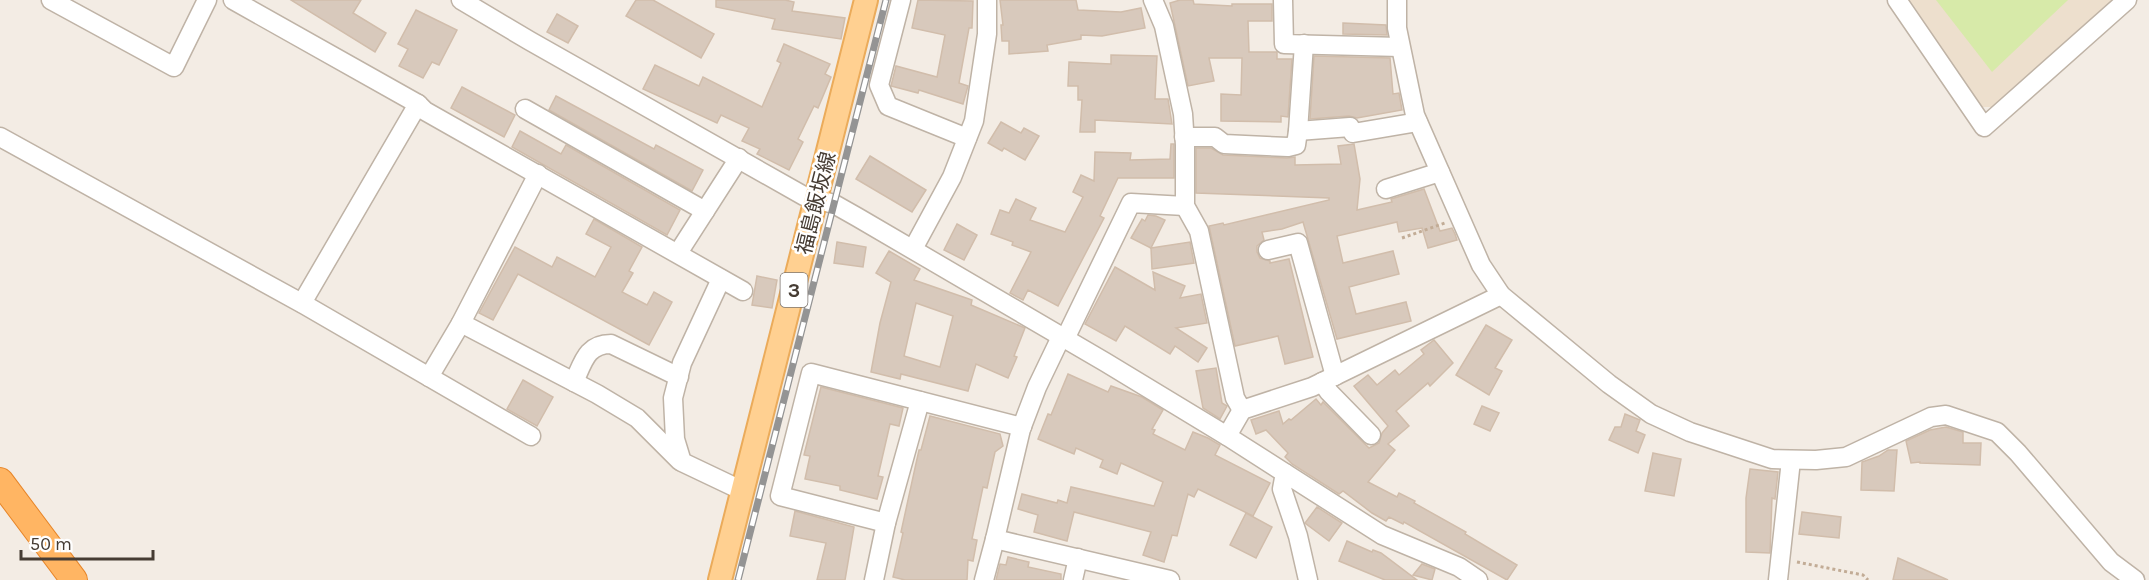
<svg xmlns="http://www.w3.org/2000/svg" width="2149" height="580" viewBox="0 0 2149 580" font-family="Karla,'Noto Sans JP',sans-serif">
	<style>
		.education { fill: #eddfcd }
		.green { fill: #d7eaa9 }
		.building { fill: #d8c9bc; stroke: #d1bdab; stroke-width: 1.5; fill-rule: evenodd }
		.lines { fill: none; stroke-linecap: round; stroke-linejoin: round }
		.minor-casing { stroke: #bfb3a6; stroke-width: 21 }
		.major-casing { stroke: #ebab5a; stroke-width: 26 }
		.highway-casing { stroke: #e7862a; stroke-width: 28 }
		.path { stroke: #c2ac96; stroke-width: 3; stroke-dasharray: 3 3; stroke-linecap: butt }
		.minor { stroke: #fff; stroke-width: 18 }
		.major { stroke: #ffd091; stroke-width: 22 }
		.highway { stroke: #ffb563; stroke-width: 26 }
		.rail-casing { stroke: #949494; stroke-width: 7 }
		.rail { stroke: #fff; stroke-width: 4.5; stroke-dasharray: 14; stroke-linecap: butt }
		.labels { text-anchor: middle; stroke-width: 5; stroke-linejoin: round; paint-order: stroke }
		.shield { fill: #fff; stroke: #7e7670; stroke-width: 1.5 }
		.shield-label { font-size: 20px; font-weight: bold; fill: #463c33 }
		.street-label { font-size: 21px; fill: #463c33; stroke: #fff }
	</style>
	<rect width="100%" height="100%" fill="#f3ece4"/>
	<path class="education" d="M1907,0H2119L1994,107H1982Z"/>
	<path class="green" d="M1936,0H2068L1992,72Z"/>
	<g class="building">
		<path d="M291,0H361L353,13L386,33L375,52Z"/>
		<path d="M636,0H653L714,34L701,58L626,16Z"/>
		<path d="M716,0H785L794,2L792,11L845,18L841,39L772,29L775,19L716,7Z"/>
		<path d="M918,0L973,1L972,28H969L959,83L968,86L963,104L919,90L918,93L891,86L896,66L937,77L945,35L912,28Z"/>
		<path d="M1000,0H1076L1078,10L1121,12L1141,8L1145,28L1102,36L1081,35V39L1047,45L1048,51L1009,54V41H1002L1001,25H1003Z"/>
		<path d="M1180,0H1193L1194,4L1232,6V4H1272V21H1248L1249,52H1277V59H1292L1288,117L1281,116V122L1221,121V94L1241,95L1242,58H1209L1214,81L1188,86L1170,3Z"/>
		<path d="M416,10L457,30L439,65L432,62L423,78L399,66L408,49L398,44Z"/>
		<path d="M557,14L578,26L568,43L547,32Z"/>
		<path d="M1343,23L1386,25L1387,35L1343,34Z"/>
		<path d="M784,44L830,64L825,74L831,77L818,108L814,106L798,139L803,142L789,170L757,154L760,149L742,141L749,128L721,115L717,123L643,89L655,65L699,86L703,77L762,107L781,63L777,61Z"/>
		<path d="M1111,55L1157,56L1155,99H1168L1172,124L1095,120V132H1080L1082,100H1078V86H1068L1069,62L1111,64Z"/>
		<path d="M1314,56L1390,58L1393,94L1399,93L1402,110L1357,118L1349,116L1310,119Z"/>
		<path d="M462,87L515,115L504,137L451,108Z"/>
		<path d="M556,96L654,149L656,145L703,170L692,191L549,110Z"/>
		<path d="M1001,122L1021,133L1024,128L1039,136L1025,160L1004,148L1002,151L988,143Z"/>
		<path d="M520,131L561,154L566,145L680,210L667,235L512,147Z"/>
		<path d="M1171,144H1174V178H1118L1100,216L1104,218L1058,306L1028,290L1023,300L1010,293L1031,252L1012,245L1013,242L991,234L1000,210L1009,213L1016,199L1036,208L1030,220L1065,232L1083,197L1073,192L1081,175L1094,181L1095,152L1131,153L1130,160L1170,159Z"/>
		<path d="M1354,144L1360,179L1357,210L1392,202L1391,199L1424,189L1440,231L1452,228L1455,234L1457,240L1428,248L1422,228L1399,232L1397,222L1337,236L1343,263L1393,251L1399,274L1349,287L1356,314L1406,302L1411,321L1337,339L1303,222L1282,229L1262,232L1264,240L1257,246V252L1260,258L1270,261V263L1289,259L1313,357L1285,364L1278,336L1235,346L1209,226L1223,223L1224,225L1329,200V198L1196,193V148H1211L1223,155L1287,158L1295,157V165L1341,164L1338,146Z"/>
		<path d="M870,156L926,190L912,212L856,179Z"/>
		<path d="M1148,215L1156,216L1165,220L1151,248L1190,242L1194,263L1152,269L1151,248L1131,238L1142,219L1145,221Z"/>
		<path d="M594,219L642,247L629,271L633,273L622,292L647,305L654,292L672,302L649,345L518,274L493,320L479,313L515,247L552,267L557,257L595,277L611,247L586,234Z"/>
		<path d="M957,224L977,235L964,260L944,250Z"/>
		<path d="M837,242L866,247L863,267L834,263Z"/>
		<path d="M889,251L920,269L914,280L972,300L971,305L1025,328L1014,356L1017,357L1008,378L976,364L968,391L901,374L900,379L871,372L880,323L891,282L876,273ZM916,303L953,316L940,367L904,356Z"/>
		<path d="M1115,267L1155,290L1153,272L1185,286L1180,298L1201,294L1207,323L1176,328L1207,348L1198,362L1175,346L1170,354L1125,326L1116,341L1085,324Z"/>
		<path d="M757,276L777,280L772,308L752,305Z"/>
		<path d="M1486,325L1512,340L1495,368L1502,371L1489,395L1456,375Z"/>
		<path d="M1434,340L1453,363L1430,386L1428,383L1396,411L1409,426L1388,444L1395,450L1368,482L1397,497L1399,493L1415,501L1414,503L1466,532L1465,534L1517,565L1507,580L1404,522L1403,524L1389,517L1386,521L1372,513L1343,491L1339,494L1292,464L1285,457L1288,453L1266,430L1256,434L1251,420L1279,411L1283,424L1289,419L1291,420L1316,399L1321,405L1323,402L1369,448L1379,443L1382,433L1388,426L1354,386L1368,375L1377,385L1395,370L1399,375L1424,354L1421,350Z"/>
		<path d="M1216,368L1222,403L1227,406L1220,419L1203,408L1196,371Z"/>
		<path d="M1068,374L1108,392L1111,386L1142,397L1163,410L1152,429L1155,430L1153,434L1185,450L1193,432L1208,438L1220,445L1215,455L1270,483L1253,516L1198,489L1194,497L1188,494L1177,536L1172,535L1164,562L1143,555L1151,532L1074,512L1067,541L1034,532L1038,515L1018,509L1022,494L1057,503L1058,500L1067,503L1071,487L1154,506L1163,482L1121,463L1117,474L1100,467L1103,460L1076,448L1074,454L1038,439L1048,414L1051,415Z"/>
		<path d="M523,380L553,397L537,426L507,409Z"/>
		<path d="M821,387L903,408L899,426L890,424L878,476L883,477L877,499L840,490V486L805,479L810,456L804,455Z"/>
		<path d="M1482,406L1499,413L1490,431L1474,424Z"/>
		<path d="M1625,414L1640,420L1636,431L1645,435L1638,453L1609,440L1615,427H1621Z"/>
		<path d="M930,416L1000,434L1003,446L995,452L987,488L983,487L972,539L977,540L973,561L968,560L967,580H905L893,577L903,533L901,532L915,468L919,450H921Z"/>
		<path d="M1946,427L1963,432V443H1981L1980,465L1920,463V462L1911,463L1906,441L1930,430Z"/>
		<path d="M1888,450H1897L1894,491L1861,490L1862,462L1879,456Z"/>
		<path d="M1653,453L1681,459L1674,496L1645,491Z"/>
		<path d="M1750,469L1778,472L1775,499L1772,498L1770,553L1746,552V498Z"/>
		<path d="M1317,507L1342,523L1329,541L1305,523Z"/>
		<path d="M795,511L854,527L845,580H817L826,543L790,536Z"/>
		<path d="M1802,512L1841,517L1839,538L1799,534Z"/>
		<path d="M1246,513L1272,527L1256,558L1230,545Z"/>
		<path d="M1347,541L1372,552L1373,550L1381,553L1417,580H1385L1339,561Z"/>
		<path d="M1008,557L1029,562L1028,567L1061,574V580H996L1000,564L1006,565Z"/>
		<path d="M1898,558L1948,580H1893Z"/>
		<path d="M1422,564L1435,569L1432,580L1413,575Z"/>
	</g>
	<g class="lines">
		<defs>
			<g id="minor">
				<path d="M51,0L174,67L207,0"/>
				<path d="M233,0L418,104L425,111L743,291"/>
				<path d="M461,0L530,41L804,196L834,204L857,217L1105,362L1227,436L1382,535L1459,567L1478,580"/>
				<path d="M901,0L879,85L888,106L967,138"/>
				<path d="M1153,0L1164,26L1183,114L1185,145V206L1199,231L1235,398L1242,410"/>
				<path d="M1283,0L1284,44L1400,47"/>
				<path d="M1397,0V28L1415,115L1481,265L1501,295L1609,384L1651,414L1690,432L1772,459L1816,460L1846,457L1931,417L1946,415L1997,432L2018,453L2111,562L2135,580"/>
				<path d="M1897,0L1984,127L2127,0"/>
				<path d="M525,109L705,211"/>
				<path d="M1298,131L1350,127L1353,133L1418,122"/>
				<path d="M0,137L305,305L531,436"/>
				<path d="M1184,137H1215L1224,144L1288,147L1296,145L1298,131L1304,44"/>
				<path d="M1386,189L1440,172"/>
				<path d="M913,249L952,177L974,121L987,34V0"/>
				<path d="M1268,250L1298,243L1335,376"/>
				<path d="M678,253L739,158"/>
				<path d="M721,279L682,363L673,398L675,439L682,462L743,491"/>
				<path d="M302,303L418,104"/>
				<path d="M461,323L597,394L637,418L680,461"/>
				<path d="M1061,337L1037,387L1021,429L995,539L1170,580"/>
				<path d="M1065,339L1131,203L1185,206"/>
				<path d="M429,377L461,323L538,174"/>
				<path d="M574,382C583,363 586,344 611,344L679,377"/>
				<path d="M1322,382L1329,392L1371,435"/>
				<path d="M1227,436L1242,410L1312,387L1501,295"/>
				<path d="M1285,473L1282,489L1298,536L1308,580"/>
				<path d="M886,523L780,496L811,373L1022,427"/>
				<path d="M874,580L886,523L920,401"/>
				<path d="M984,580L995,539"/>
				<path d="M1073,580L1078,558"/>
				<path d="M1778,580L1791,460"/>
			</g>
			<path id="major" d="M720,580L866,0"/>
			<path id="highway" d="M0,481L74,580"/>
		</defs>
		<use href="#minor" class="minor-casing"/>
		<use href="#major" class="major-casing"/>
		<use href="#highway" class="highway-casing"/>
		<g class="path">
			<path d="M1402,238L1445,223"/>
			<path d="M1797,562L1863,575L1868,580"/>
		</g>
		<use href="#minor" class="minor"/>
		<use href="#major" class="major"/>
		<use href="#highway" class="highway"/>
		<defs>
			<path id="rail" d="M738,580L886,0"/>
		</defs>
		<use href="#rail" class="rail-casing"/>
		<use href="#rail" class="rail"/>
	</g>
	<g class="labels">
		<rect class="shield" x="780.5" y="273" width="27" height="34" rx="4.5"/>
		<g class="shield-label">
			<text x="794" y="297">3</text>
		</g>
		<g class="street-label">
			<text transform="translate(816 203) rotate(-76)" y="7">福島飯坂線</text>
		</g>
	</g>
	<path d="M21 550v9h132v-9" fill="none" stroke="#463c33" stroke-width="3"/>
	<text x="30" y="550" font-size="18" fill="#463c33" stroke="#ffffff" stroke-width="4.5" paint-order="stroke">50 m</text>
</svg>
